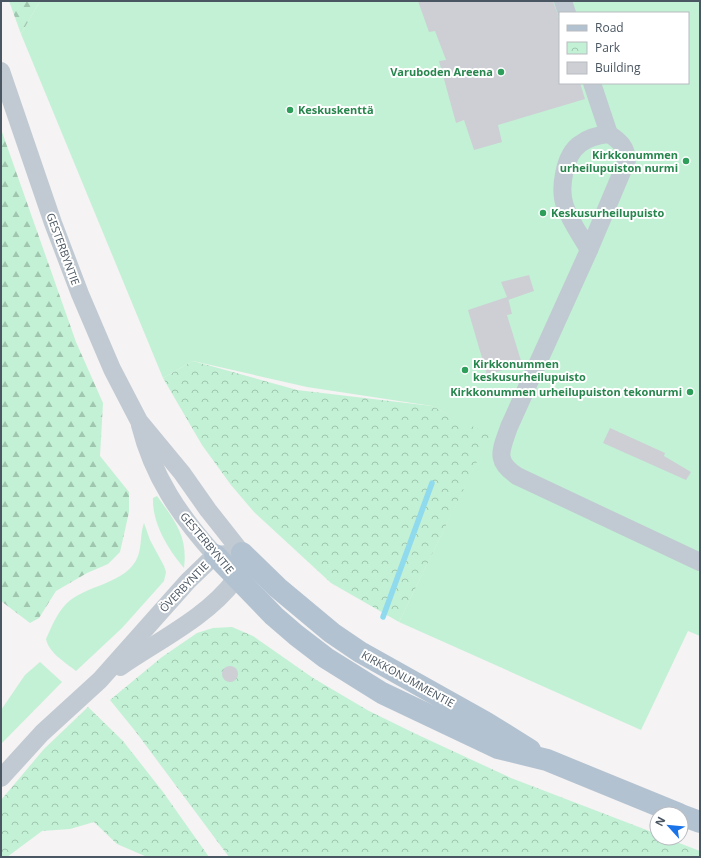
<svg xmlns="http://www.w3.org/2000/svg" width="701" height="858" viewBox="0 0 701 858" font-family="'Open Sans',sans-serif">
	<style>
		.green { fill: #c3f1d5; fill-rule: evenodd }
		.forest { fill: url(#forest-firs) }
		.park { fill: url(#park-crowns) }
		.lines { fill: none; stroke-linecap: round; stroke-linejoin: round }
		.stream { stroke: #90daee; stroke-width: 5.5 }
		.building { fill: #cdcfd5 }
		.minor { stroke: #c1cad2; stroke-width: 18 }
		.major { stroke: #b3c2d1; stroke-width: 22 }
		.leisure-dot { fill: #2e9e5b; stroke: #fff; stroke-width: 1.5 }
		.labels { text-anchor: middle; stroke-width: 4; stroke-linejoin: round; paint-order: stroke }
		.leisure-label { font-size: 11px; font-weight: bold; fill: #27864d; stroke: #fff; text-anchor: end }
		.street-label { font-size: 11px; fill: #4a5661; stroke: #fff }
	</style>
	<defs>
		<pattern id="forest-firs" width="22" height="20" patternUnits="userSpaceOnUse"><rect width="22" height="20" fill="#c3f1d5"/><path d="M5 1l3.5 6h-7zM16 11l3.5 6h-7z" fill="#a0c6b0"/></pattern>
		<pattern id="park-crowns" width="20" height="18" patternUnits="userSpaceOnUse"><rect width="20" height="18" fill="#c3f1d5"/><path d="M2 6a3 3 0 1 1 6 0M12 15a3 3 0 1 1 6 0" fill="none" stroke="#a0c6b0"/></pattern>
	</defs>
	<rect width="100%" height="100%" fill="#f5f3f3"/>
	<g class="green">
		<path d="M40,1H700V636L688,631L641,730L399,622L489,436L432,406L307,387L193,361L163,378L21,34ZM560,13H688V83H560Z"/>
		<path d="M157,496C175,521 188,536 184,568C168,549 152,523 153,498Z"/>
		<path d="M144,523L150,540L164,566L166,572L164,581L122,628L76,671C65,662 49,653 46,639C51,628 57,613 66,604C84,585 128,584 138,556C142,545 140,534 144,523Z"/>
		<path d="M40,662L62,682L1,744V710L25,675Z"/>
	</g>
	<g class="forest">
		<path d="M9,1H40L21,34Z"/>
		<path d="M1,129L76,342L103,403L100,456L129,492V512L120,552L108,564L87,573L56,591L39,618L30,623L1,601Z"/>
	</g>
	<g class="park">
		<path d="M193,361L297,390L432,406L490,435L399,622L331,583L254,512L231,485L202,445L163,378Z"/>
		<path d="M232,627L253,636L313,678L369,711L416,734L511,778L657,834V838H666L700,851V857H229L136,732L110,700L162,657L197,633L213,628Z"/>
		<path d="M88,707L123,741L163,792L209,857H147L117,844L94,822L70,829L42,831L7,857H1V800L44,749Z"/>
	</g>
	<g class="lines">
		<path class="stream" d="M383,617L432,483"/>
	</g>
	<g class="building">
		<path d="M418,1H553L560,21V83H580L585,99L498,125L502,142L474,150L464,120L456,123L439,61L446,60L435,31L429,32Z"/>
		<path d="M529,275L534,291L508,300V298L512,314L507,315L522,364L487,375L468,310L507,297L501,282Z"/>
		<path d="M610,428L665,453L664,456L691,472L686,480L603,443Z"/>
		<circle cx="230" cy="674" r="8"/>
	</g>
	<g class="lines">
		<g class="minor">
			<path d="M563,1L567,13"/>
			<path d="M1,71L53,223L80,294L112,369L139,421L182,473L208,510L242,553"/>
			<path d="M592,83L609,134"/>
			<path d="M609,134C620,141 626,147 627,160L589,250C581,236 570,221 565,206C559,189 564,155 580,144C589,137 598,135 609,134Z"/>
			<path d="M589,250L509,427C501,451 494,460 517,476L700,562"/>
			<path d="M140,425C153,477 180,516 215,555"/>
			<path d="M120,667C159,640 206,618 235,580C238,576 238,570 239,565"/>
			<path d="M1,778L42,733L100,680L188,581L215,555L228,554"/>
		</g>
		<g class="major">
			<path d="M242,553L278,588L332,633L360,652L485,722L530,750"/>
			<path d="M215,555L274,616L296,635L326,658L382,693L498,748L547,760L679,814"/>
			<path d="M681,815L700,822"/>
		</g>
	</g>
	<g class="leisure-dot">
		<circle cx="501" cy="72" r="4"/>
		<circle cx="290" cy="110" r="4"/>
		<circle cx="686" cy="161" r="4"/>
		<circle cx="543" cy="213" r="4"/>
		<circle cx="465" cy="370" r="4"/>
		<circle cx="690" cy="392" r="4"/>
	</g>
	<g class="labels">
		<g class="leisure-label">
			<text x="493" y="76">Varuboden Areena</text>
			<text x="298" y="114" text-anchor="start">Keskuskenttä</text>
			<text x="678" y="159">Kirkkonummen<tspan x="678" dy="13">urheilupuiston nurmi</tspan></text>
			<text x="551" y="217" text-anchor="start">Keskusurheilupuisto</text>
			<text x="473" y="368" text-anchor="start">Kirkkonummen<tspan x="473" dy="13">keskusurheilupuisto</tspan></text>
			<text x="682" y="396">Kirkkonummen urheilupuiston tekonurmi</text>
		</g>
		<g class="street-label">
			<text transform="translate(63 249) rotate(70)" y="4">GESTERBYNTIE</text>
			<text transform="translate(207 543) rotate(50)" y="4">GESTERBYNTIE</text>
			<text transform="translate(184 587) rotate(-46)" y="4">ÖVERBYNTIE</text>
			<text transform="translate(408 679) rotate(29)" y="4">KIRKKONUMMENTIE</text>
		</g>
	</g>
	<rect width="701" height="858" fill="none" stroke="#4a5661" stroke-width="4"/>
	<rect x="559" y="12" width="130" height="72" fill="#ffffff" stroke="#b7bbc0"/>
	<rect x="567" y="25" width="20" height="6" fill="#b3c2d1" stroke="#b7bbc0"/>
	<text x="595" y="32" font-size="12" fill="#4a5661">Road</text>
	<rect x="567" y="42" width="20" height="12" fill="url(#park-crowns)" stroke="#b7bbc0"/>
	<text x="595" y="52" font-size="12" fill="#4a5661">Park</text>
	<rect x="567" y="62" width="20" height="12" fill="#cdcfd5" stroke="#b7bbc0"/>
	<text x="595" y="72" font-size="12" fill="#4a5661">Building</text>
	<g transform="translate(669 826) rotate(297)"><circle r="19" fill="#ffffff" stroke="#b7bbc0"/>
	<path d="M0-3L7 15L0 10L-7 15Z" fill="#1a73e8"/>
	<text y="-6" font-size="11" font-weight="bold" text-anchor="middle" fill="#4a5661">N</text>
	</g>
</svg>
